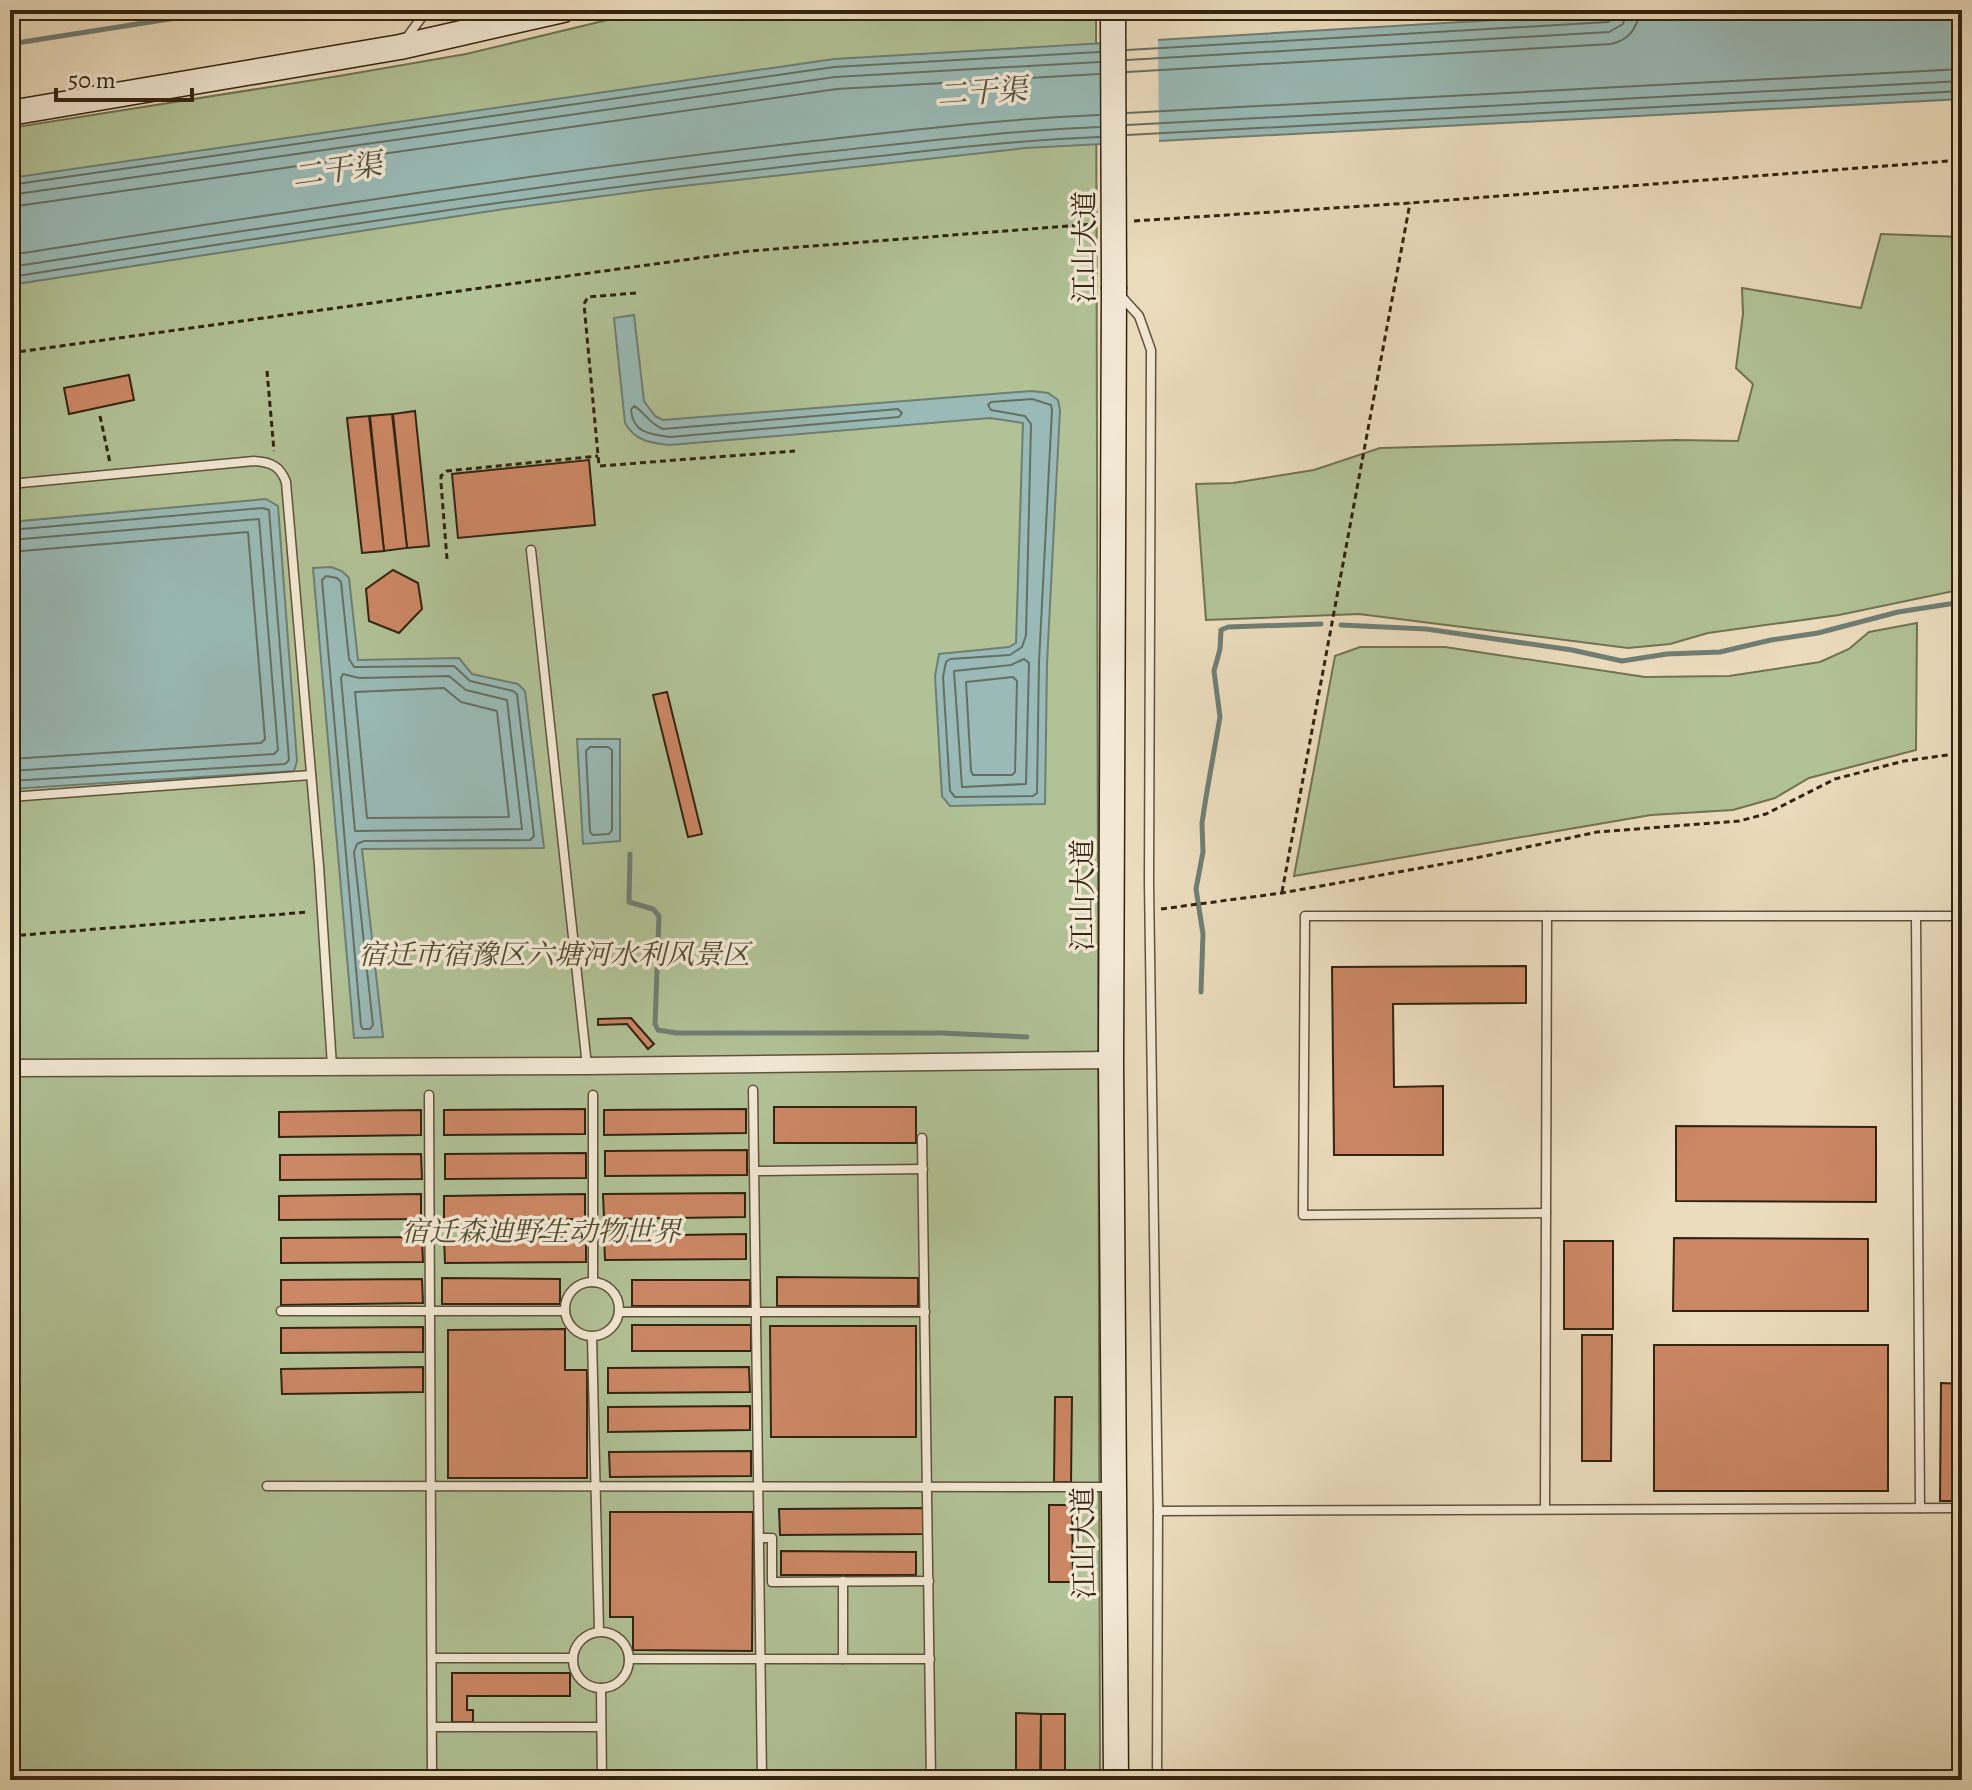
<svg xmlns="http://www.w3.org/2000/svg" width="1972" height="1790" viewBox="0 0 1972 1790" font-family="Alegreya,'Noto Serif SC',serif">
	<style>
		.green { fill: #b1c296; stroke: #727353; stroke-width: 2 }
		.water { fill: #99bab6; stroke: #707e74; stroke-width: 2 }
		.pier { fill: #ebdcbd }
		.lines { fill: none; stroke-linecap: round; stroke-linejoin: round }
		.shore { stroke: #666f63; stroke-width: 2 }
		.stream { stroke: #707e74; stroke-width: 5 }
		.building { fill: #cc8765; stroke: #322410; stroke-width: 2 }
		.service-casing { stroke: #60523b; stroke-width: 11 }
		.minor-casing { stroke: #60523b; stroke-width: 19 }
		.secondary-casing { stroke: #322410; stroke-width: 27 }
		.path { stroke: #322410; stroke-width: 3; stroke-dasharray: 6 4; stroke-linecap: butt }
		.service { stroke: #f2e8d4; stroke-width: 8 }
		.minor { stroke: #f2e8d4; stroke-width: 16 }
		.secondary { stroke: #f2e8d4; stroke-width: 24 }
		.secondary-bridge-casing { stroke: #322410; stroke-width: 27; stroke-linecap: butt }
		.secondary-bridge { stroke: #f2e8d4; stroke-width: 24 }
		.labels { text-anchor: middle; stroke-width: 7; stroke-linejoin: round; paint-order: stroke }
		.street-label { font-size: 28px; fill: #322410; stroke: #f2e8d4 }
		.park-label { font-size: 28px; font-style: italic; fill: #524c32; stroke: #f2e8d4 }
		.water-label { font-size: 30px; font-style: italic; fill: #515142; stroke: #f2e8d4 }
	</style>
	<rect width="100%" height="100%" fill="#ebdcbd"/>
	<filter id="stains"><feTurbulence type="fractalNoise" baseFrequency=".0025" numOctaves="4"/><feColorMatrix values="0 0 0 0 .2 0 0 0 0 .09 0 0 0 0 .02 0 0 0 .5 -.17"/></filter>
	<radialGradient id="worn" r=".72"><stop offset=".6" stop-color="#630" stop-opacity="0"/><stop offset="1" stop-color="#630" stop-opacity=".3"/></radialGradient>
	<g class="green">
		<path d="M649,10H1096L1100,1780H10V128L339,76L466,54Z"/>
		<path d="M1881,234L1962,237V577L1959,590L1839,615L1708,633L1670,644L1628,648L1359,614L1206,620L1196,484L1233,483L1314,470L1380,448L1676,440L1738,441L1753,384L1736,368L1743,314L1742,288L1861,308Z"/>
		<path d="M1917,623L1916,750L1809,778L1775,798L1733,810L1651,815L1294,876L1335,656L1360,647H1445L1645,677L1729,676L1820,662L1849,649L1869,632Z"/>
	</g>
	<g class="water">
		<path d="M1667,10H1962V99L1026,148L656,189L504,209L10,285V178L834,59Z"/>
		<path d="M634,315L644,401L655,416L663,420L1032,391L1048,393L1058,400L1060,410L1047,663L1045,804L950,806L942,796L935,676L939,654L1009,647L1016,643L1023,423L990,418L670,445C650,443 635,441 625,423L614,318Z"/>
		<path d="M266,499L278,506L297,761L294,771L10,789V522Z"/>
		<path d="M331,567L342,571L349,578L358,660L459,658L472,674L518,684L525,691L544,848L362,849L383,1037L354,1038L313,568Z"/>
		<path d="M577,739H620V841L583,844Z"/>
	</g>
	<path class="pier" d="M1158,37L1159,146L1105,148V40Z"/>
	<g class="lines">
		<g class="shore">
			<path d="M1127,50L1608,22L1615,18L1617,10"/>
			<path d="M1127,60L1609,32L1623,24L1627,10"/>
			<path d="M1127,72L1611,44C1629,40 1638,28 1639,10"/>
			<path d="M1127,113L1962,69"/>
			<path d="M1127,125L1962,81"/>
			<path d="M1127,135L1962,91"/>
			<path d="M10,185L834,67L1099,52"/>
			<path d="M10,195L835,77L1099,62"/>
			<path d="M10,207L837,89L1099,74"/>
			<path d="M10,255C275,214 539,172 805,142C903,131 1001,119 1099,115"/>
			<path d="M10,267C275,226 539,184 805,154C903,144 1001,131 1099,127"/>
			<path d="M10,277C273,236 535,194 799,165C899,154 999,141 1099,137"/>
			<path d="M1032,399L1051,405L1052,410L1039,662L1037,793L1033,796L955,797L950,791L943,677L946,662L950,659L1010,655L1022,647L1026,635L1031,424L1025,416L991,410L988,405L991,402Z"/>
			<path d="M634,406C643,410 648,423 663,429L898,409L902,413L899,417L670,437C650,434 633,433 631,410Z"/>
			<path d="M10,530L263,508L269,510L289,760L285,764L10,781"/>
			<path d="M10,540L259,519L278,750L274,754L10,771"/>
			<path d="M10,552L248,532L265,739L261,743L10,759"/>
			<path d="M326,576L337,578L341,582L349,659L354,667L454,666L470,681L513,691L517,694L534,836L530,840L364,841L357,844L354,852L373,1025L370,1029H363L361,1026L322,580Z"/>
			<path d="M1024,659L1029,663L1026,784L962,787L954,671L1011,665Z"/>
			<path d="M343,674L359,678L449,676L466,690L507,700L522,829L355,831L341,678Z"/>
			<path d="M1013,677L1017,681L1015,772L1012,775H973L971,771L966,682Z"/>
			<path d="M444,688L461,702L497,711L509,817L367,818L355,692Z"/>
			<path d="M590,747H608L612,750V830L609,834L593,835L590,832L586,751Z"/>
		</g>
		<g class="stream">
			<path d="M10,44L227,10"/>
			<path d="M1341,625L1426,629L1572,650L1622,661L1667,654L1720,652L1771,640L1818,633L1898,612L1962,602"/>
			<path d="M630,854L629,902L653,909L659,916L655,1024L658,1030L677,1033H941L1027,1037"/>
			<path d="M1201,992L1203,934L1196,889L1203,852L1202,823L1206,797L1220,717L1214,671L1220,649L1221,630L1228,627L1321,624"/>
		</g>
	</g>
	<g class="building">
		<path d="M129,375L134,400L69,414L64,388Z"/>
		<path d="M415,411L429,546L407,548L393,414Z"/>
		<path d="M392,414L407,548L384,551L370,416Z"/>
		<path d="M369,416L384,551L362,553L347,418Z"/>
		<path d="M589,460L595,525L458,538L452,474Z"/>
		<path d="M393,570L418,583L422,609L399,633L369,621L366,589Z"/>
		<path d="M667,692L702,834L688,837L653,695Z"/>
		<path d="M1526,966V1003L1393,1004L1394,1087L1443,1086V1155H1334L1332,967Z"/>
		<path d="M631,1018L654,1044L648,1049L627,1024L598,1025V1019Z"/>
		<rect x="774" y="1107" width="142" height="36"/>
		<path d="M585,1109V1134L444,1135V1110Z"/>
		<path d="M746,1109V1133L604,1135V1110Z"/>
		<path d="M421,1110V1135L279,1137V1112Z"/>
		<path d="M1676,1126L1876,1127V1202L1676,1201Z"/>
		<path d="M747,1150V1175L605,1176V1151Z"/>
		<path d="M586,1153V1178L445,1179V1154Z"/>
		<path d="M421,1154L422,1179L280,1180V1155Z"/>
		<path d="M745,1193V1217L604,1219L603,1194Z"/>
		<path d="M421,1194V1219L279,1220V1196Z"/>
		<path d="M585,1194V1219L444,1220V1196Z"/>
		<path d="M746,1234V1259L605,1260L604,1236Z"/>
		<path d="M422,1237L423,1262L281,1263V1238Z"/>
		<path d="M586,1237V1262L445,1263L444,1238Z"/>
		<rect x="1959" y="1237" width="3" height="99"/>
		<path d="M1674,1238L1868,1239V1311H1673Z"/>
		<rect x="1564" y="1241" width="49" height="88"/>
		<path d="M777,1277L918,1278V1306H777Z"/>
		<path d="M442,1278L560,1279V1304H442Z"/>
		<path d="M422,1279L423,1303L281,1305V1280Z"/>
		<rect x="632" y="1280" width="118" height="26"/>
		<rect x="632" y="1325" width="119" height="26"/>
		<path d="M770,1326H916V1437H771Z"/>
		<path d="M423,1327V1352L281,1353V1328Z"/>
		<path d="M565,1329V1370H587V1478H448V1330Z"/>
		<path d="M1582,1335H1612L1611,1461H1582Z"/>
		<rect x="1654" y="1345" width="234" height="146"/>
		<path d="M423,1367V1392L282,1394L281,1369Z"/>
		<path d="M749,1367L750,1392L608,1393V1368Z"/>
		<path d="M1941,1383L1962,1384V1501H1940Z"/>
		<path d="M1055,1397H1072L1071,1482H1054Z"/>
		<path d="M750,1406V1430L608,1432V1407Z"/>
		<path d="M751,1451V1476L610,1477L609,1452Z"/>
		<path d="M1049,1505H1072L1073,1582H1049Z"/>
		<path d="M923,1508V1534L780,1535L779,1509Z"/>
		<path d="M610,1512H753L752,1651L633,1650V1617H610Z"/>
		<path d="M781,1551L916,1552V1575H781Z"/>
		<path d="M452,1673H570V1696H467V1710H473V1722H452Z"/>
		<path d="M1016,1713L1041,1714L1040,1780H1016Z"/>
		<rect x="1041" y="1714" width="24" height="66"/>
	</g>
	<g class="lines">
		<defs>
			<g id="service">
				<path d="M405,40L427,10"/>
				<path d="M1120,295L1139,316L1151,350L1149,882L1158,1511L1157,1780"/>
				<path d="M10,484L254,461C271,462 280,466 286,482L319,866L332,1066"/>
				<path d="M531,550L587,1066"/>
				<path d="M10,797L311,775"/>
				<path d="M1916,916L1920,1508"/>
				<path d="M753,1090L762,1780"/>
				<path d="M429,1095L432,1780"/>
				<path d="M922,1138L931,1780"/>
				<path d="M754,1171L923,1169"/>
				<path d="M1546,1213L1303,1215L1305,916H1962"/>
				<circle cx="592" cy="1309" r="27"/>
				<path d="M593,1282V1095"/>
				<path d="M281,1311H565"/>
				<path d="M619,1312H925"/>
				<path d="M592,1337L599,1631"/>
				<path d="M267,1486L1112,1487"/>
				<path d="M1545,1509L1547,916"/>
				<path d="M1158,1511L1962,1508"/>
				<path d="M759,1538H772V1582L929,1581"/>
				<path d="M843,1581V1659"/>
				<circle cx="601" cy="1660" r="28"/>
				<path d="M432,1658H572"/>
				<path d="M629,1659H930"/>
				<path d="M601,1688L602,1780"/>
				<path d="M432,1727H601"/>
			</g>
			<path id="minor" d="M10,1068L587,1066L1111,1060"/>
			<g id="secondary">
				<path d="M10,113L400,47L563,10"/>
				<path d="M1114,289L1111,1060L1116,1780"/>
			</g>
		</defs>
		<use href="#service" class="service-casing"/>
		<use href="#minor" class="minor-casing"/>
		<use href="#secondary" class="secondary-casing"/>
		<g class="path">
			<path d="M10,13L32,10"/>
			<path d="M1134,221L1410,203L1962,160"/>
			<path d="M636,293L588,297L584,304L599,466L795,451"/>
			<path d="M10,353L749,251L1094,224"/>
			<path d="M267,371L274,451"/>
			<path d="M100,416L110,463"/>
			<path d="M447,559L441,483V476L447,471L598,456"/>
			<path d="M1282,892L1410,203"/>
			<path d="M1161,909L1282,893L1476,858L1597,832L1739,821L1766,814L1835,779L1904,761L1962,753"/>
			<path d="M10,936L309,912"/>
		</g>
		<use href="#service" class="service"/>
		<use href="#minor" class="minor"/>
		<use href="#secondary" class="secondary"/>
		<defs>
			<path id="secondary-bridge" d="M1113,10L1114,289"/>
		</defs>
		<use href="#secondary-bridge" class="secondary-bridge-casing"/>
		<use href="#secondary-bridge" class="secondary-bridge"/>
	</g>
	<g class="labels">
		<g class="street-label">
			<text transform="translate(1084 247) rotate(-90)" y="10">江山大道</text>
			<text transform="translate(1082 895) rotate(-90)" y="10">江山大道</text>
			<text transform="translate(1083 1543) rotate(-91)" y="10">江山大道</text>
		</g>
		<g class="park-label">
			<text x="554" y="964">宿迁市宿豫区六塘河水利风景区</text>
			<text x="541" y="1241">宿迁森迪野生动物世界</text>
		</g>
		<g class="water-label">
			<text transform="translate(982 92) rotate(-4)" y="10">二干渠</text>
			<text transform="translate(337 170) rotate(-8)" y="10">二干渠</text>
		</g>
	</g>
	<rect width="1972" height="1790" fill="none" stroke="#ebdcbd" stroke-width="40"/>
	<rect x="12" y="12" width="1948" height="1766" fill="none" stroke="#322410" stroke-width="4"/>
	<rect x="20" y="20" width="1932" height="1750" fill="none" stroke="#322410" stroke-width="2"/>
	<path d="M56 88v12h136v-12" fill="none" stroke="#322410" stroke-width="4"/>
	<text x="68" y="88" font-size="24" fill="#322410" stroke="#f2e8d4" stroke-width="6" paint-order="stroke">50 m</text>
	<rect width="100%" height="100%" filter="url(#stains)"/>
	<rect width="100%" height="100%" fill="url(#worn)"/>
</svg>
